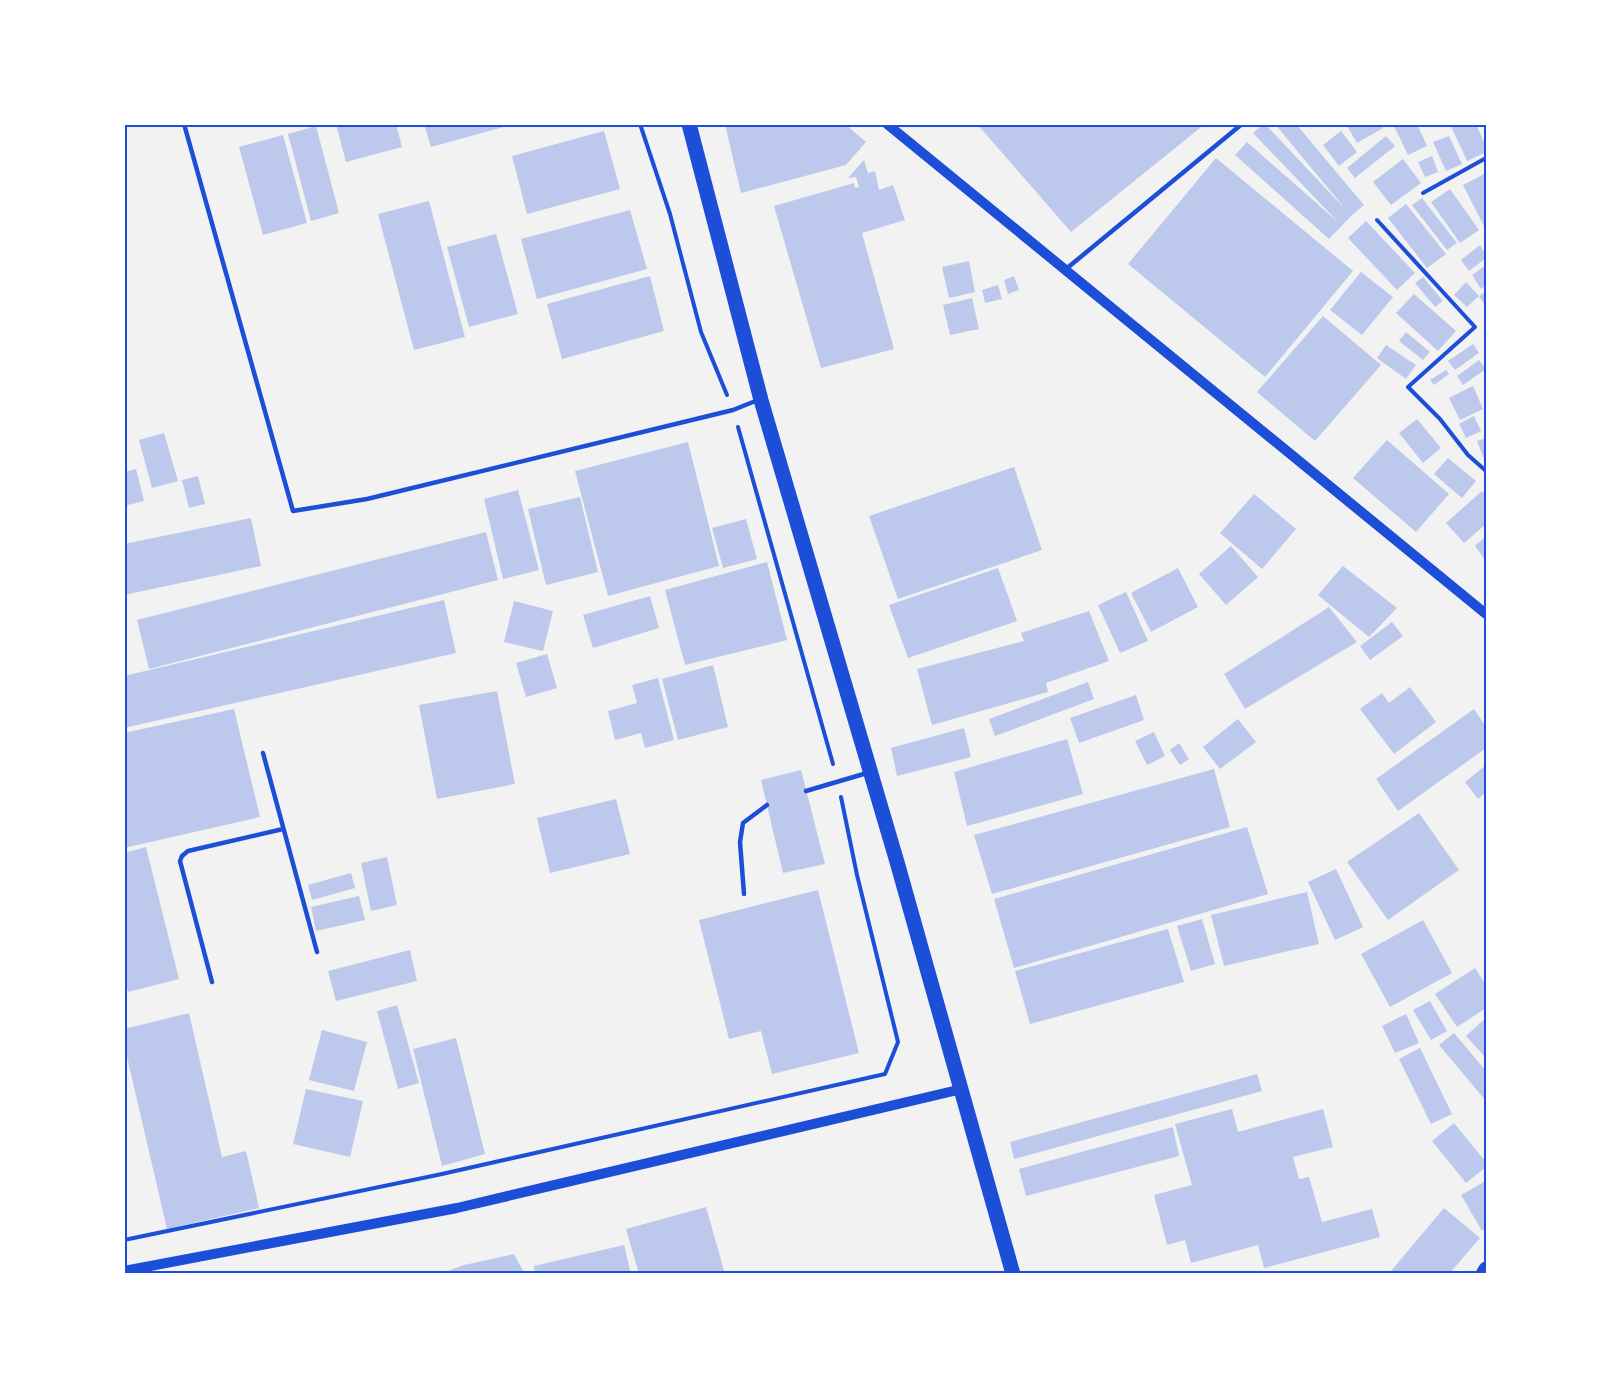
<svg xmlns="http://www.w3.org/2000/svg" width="1611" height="1398" viewBox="0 0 1611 1398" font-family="'Varela Round',sans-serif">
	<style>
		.building { fill: #bdc9ec }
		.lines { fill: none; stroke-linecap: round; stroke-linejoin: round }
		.path { stroke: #1d4ed8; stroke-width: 4 }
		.service { stroke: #1d4ed8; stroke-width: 4.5 }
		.tertiary { stroke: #1d4ed8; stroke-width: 10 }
		.primary { stroke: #1d4ed8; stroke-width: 15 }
		.neatline { fill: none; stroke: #1d4ed8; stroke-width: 2 }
	</style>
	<rect width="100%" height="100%" fill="#f2f2f2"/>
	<g class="building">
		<path d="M336,124H396L402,147L346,162Z"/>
		<path d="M424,124H511V125L431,147Z"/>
		<path d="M725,124H845L866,142L846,165L741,193Z"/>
		<path d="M977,124H1205L1071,232Z"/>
		<path d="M1263,124H1265L1346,210L1275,124H1296L1364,205L1351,216L1329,239L1235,155L1247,142L1338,222L1253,133Z"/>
		<path d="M1346,124H1382L1383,128L1357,143Z"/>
		<path d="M1393,124H1417L1427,146L1408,155Z"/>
		<path d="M1450,124H1476L1486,147V152L1467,161Z"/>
		<path d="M316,126L339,213L311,221L288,134Z"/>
		<path d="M604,131L620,189L527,214L512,156Z"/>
		<path d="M1341,131L1357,152L1339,166L1323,145Z"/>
		<path d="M283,135L307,223L263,235L239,147Z"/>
		<path d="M1386,136L1395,146L1355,178L1347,168Z"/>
		<path d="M1449,136L1462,164L1446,171L1433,142Z"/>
		<path d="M1432,156L1438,172L1425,177L1418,162Z"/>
		<path d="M1216,158L1353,271L1265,377L1128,264Z"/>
		<path d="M1403,159L1421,183L1391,205L1373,182Z"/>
		<path d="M864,160L868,173L875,171L879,190L893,185L905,220L862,233L894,349L821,368L774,206L854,183L855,188L859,187L856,177L848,178Z"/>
		<path d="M1486,173V230L1463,185Z"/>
		<path d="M1450,189L1479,230L1460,243L1431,202Z"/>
		<path d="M1422,198L1457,243L1447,250L1412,205Z"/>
		<path d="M429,201L465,337L414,350L378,214Z"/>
		<path d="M1406,204L1446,254L1427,268L1388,218Z"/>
		<path d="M630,210L647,269L537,299L521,239Z"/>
		<path d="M1366,221L1415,273L1397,290L1348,238Z"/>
		<path d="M496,234L518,314L469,327L447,247Z"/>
		<path d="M1480,245L1486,255V258L1469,271L1461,260Z"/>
		<path d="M969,261L975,292L949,298L942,267Z"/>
		<path d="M1486,265V285L1481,289L1472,275Z"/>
		<path d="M1361,272L1393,297L1362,335L1330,310Z"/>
		<path d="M650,276L664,331L562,359L547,304Z"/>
		<path d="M1014,276L1019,290L1008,294L1004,280Z"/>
		<path d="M1423,277L1443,301L1435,307L1415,283Z"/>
		<path d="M1466,282L1479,296L1486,291V307L1479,296L1467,307L1454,295Z"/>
		<path d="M998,285L1002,299L985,303L982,290Z"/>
		<path d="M1414,294L1456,331L1438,351L1396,313Z"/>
		<path d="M972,298L979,329L950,335L943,305Z"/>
		<path d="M1323,316L1381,365L1315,441L1257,392Z"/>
		<path d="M1406,332L1430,352L1423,360L1399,341Z"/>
		<path d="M1473,344L1479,353L1455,370L1448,361Z"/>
		<path d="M1386,345L1416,365L1406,379L1377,358Z"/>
		<path d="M1479,360L1486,369L1463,385L1457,376Z"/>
		<path d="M1446,370L1449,374L1434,385L1430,380Z"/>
		<path d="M1473,386L1483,409L1460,420L1449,398Z"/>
		<path d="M1474,416L1481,431L1466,438L1459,424Z"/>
		<path d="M1417,419L1441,448L1423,463L1399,433Z"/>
		<path d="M164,433L178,481L152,488L139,440Z"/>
		<path d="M1486,438V458L1484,459L1477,441Z"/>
		<path d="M1387,440L1449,494L1416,532L1353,478Z"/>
		<path d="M688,442L719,566L608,596L575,471Z"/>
		<path d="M1448,458L1476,481L1462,498L1434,474Z"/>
		<path d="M1014,467L1042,550L898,599L869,516Z"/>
		<path d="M136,469L144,501L124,506V472Z"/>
		<path d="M198,476L205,504L189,508L182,480Z"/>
		<path d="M518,490L539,570L503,579L484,499Z"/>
		<path d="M1482,491L1486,496V524L1464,543L1446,523Z"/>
		<path d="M1254,494L1296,529L1262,569L1220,533Z"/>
		<path d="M580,497L598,572L546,585L528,509Z"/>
		<path d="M251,518L261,566L124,595V544Z"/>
		<path d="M746,519L757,559L723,568L712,528Z"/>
		<path d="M486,532L498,580L149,669L137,620Z"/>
		<path d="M1486,536V561L1475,546Z"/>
		<path d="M1231,546L1258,577L1226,605L1199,574Z"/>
		<path d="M767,562L787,640L685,665L665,590Z"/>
		<path d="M1343,566L1397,608L1369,637L1318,595Z"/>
		<path d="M998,568L1017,621L908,658L889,605Z"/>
		<path d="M1178,568L1198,607L1151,632L1131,593Z"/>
		<path d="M1126,592L1148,641L1120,653L1098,605Z"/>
		<path d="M650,596L659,628L593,648L583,615Z"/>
		<path d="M444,600L456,653L124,728V676Z"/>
		<path d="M514,601L553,611L543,651L504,642Z"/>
		<path d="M1329,607L1357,642L1245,709L1224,674Z"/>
		<path d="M1089,611L1109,661L1046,683L1048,692L932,725L917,669L1024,641L1021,633Z"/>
		<path d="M1392,622L1403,636L1370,660L1360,646Z"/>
		<path d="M547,654L557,688L526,697L516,663Z"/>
		<path d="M713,665L728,727L678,740L662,679Z"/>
		<path d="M658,678L674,740L645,748L641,733L615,740L608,711L637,703L632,685Z"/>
		<path d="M1088,682L1094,699L995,736L989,719Z"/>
		<path d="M1410,687L1436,722L1394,754L1360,709L1382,693L1389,703Z"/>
		<path d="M497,691L515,784L437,799L419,705Z"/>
		<path d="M1136,695L1144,720L1079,743L1070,718Z"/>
		<path d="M234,709L260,817L124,848V733Z"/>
		<path d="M1474,709L1486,727V748L1398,811L1376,779Z"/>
		<path d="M1238,719L1256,742L1220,769L1203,747Z"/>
		<path d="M964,728L971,757L897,776L891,748Z"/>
		<path d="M1154,732L1165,756L1147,765L1135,741Z"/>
		<path d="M1067,739L1083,794L967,826L954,772Z"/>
		<path d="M1179,743L1189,759L1180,765L1170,750Z"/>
		<path d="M1486,765V792L1478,799L1465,782Z"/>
		<path d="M1214,769L1230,827L992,894L974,835Z"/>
		<path d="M801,770L825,864L783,873L761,780Z"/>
		<path d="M616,799L630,854L550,873L537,818Z"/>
		<path d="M1419,813L1459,870L1388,920L1347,862Z"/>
		<path d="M1247,827L1268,894L1014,968L994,899Z"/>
		<path d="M146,847L179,979L128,992L124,977V853Z"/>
		<path d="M387,857L397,905L371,911L361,863Z"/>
		<path d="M1336,869L1363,927L1335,940L1308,882Z"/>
		<path d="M351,873L355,888L312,900L308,885Z"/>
		<path d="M818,890L859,1053L772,1074L761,1031L729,1039L699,920Z"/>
		<path d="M1307,892L1319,944L1224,966L1211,915Z"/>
		<path d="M359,896L365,920L316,931L311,907Z"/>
		<path d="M1202,919L1215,964L1191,971L1177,926Z"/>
		<path d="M1423,920L1452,973L1390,1007L1361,954Z"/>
		<path d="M1168,929L1184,982L1030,1024L1015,971Z"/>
		<path d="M410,950L417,981L336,1001L328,971Z"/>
		<path d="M1475,968L1486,985V1008L1457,1027L1435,994Z"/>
		<path d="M1430,1001L1447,1031L1431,1040L1413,1010Z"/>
		<path d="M397,1005L419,1083L398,1089L377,1011Z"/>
		<path d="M189,1013L222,1157L246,1151L259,1208L167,1229L124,1044V1029Z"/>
		<path d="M1406,1014L1419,1043L1395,1053L1382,1026Z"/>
		<path d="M1486,1018V1058L1466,1036Z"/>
		<path d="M322,1030L367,1042L354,1091L309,1080Z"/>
		<path d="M1454,1033L1486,1071V1101L1439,1045Z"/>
		<path d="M456,1038L485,1154L442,1166L413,1049Z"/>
		<path d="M1420,1048L1452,1114L1431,1124L1399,1059Z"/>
		<path d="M1257,1074L1262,1091L1014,1159L1010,1142Z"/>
		<path d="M306,1089L363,1101L350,1157L293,1144Z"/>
		<path d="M1232,1109L1238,1132L1323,1109L1333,1147L1293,1157L1299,1179L1309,1177L1322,1222L1372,1209L1380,1237L1264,1268L1258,1245L1191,1263L1185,1240L1167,1245L1154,1195L1192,1185L1175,1124Z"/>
		<path d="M1454,1123L1486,1162V1167L1466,1183L1432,1141Z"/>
		<path d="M1173,1127L1179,1156L1026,1196L1019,1169Z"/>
		<path d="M1484,1182L1486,1186V1228L1482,1231L1461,1195Z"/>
		<path d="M706,1207L725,1274H639L626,1229Z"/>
		<path d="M1444,1208L1480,1238L1449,1274H1394L1391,1271Z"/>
		<path d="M624,1245L631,1274H535L534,1266Z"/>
		<path d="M514,1254L525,1274H439L464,1265Z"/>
	</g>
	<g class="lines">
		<g class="path">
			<path d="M640,124L670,214L701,332L727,395"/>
			<path d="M1423,193L1486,158"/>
			<path d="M1377,220L1475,327L1408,387L1440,419L1468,455L1486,471"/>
			<path d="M738,427L833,764"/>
			<path d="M124,1240L442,1174L885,1074L898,1042L857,875L841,797"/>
		</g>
		<g class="service">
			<path d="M184,124L293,511L367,499L733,410L758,400"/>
			<path d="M1066,269L1242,124"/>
			<path d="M263,753L317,952"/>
			<path d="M806,791L867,773"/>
			<path d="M744,894L740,842L743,823L767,805"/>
			<path d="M212,982L180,861L182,856L188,851L283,829"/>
		</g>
		<g class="tertiary">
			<path d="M887,124L1486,614"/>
			<path d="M124,1271L457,1208L962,1089"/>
		</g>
		<g class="primary">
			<path d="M689,124L761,400L897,862L1013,1274"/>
			<path d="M1483,1274L1486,1269"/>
		</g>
	</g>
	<rect width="1611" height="1398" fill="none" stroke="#ffffff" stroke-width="252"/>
	<rect x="126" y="126" width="1359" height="1146" class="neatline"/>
</svg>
